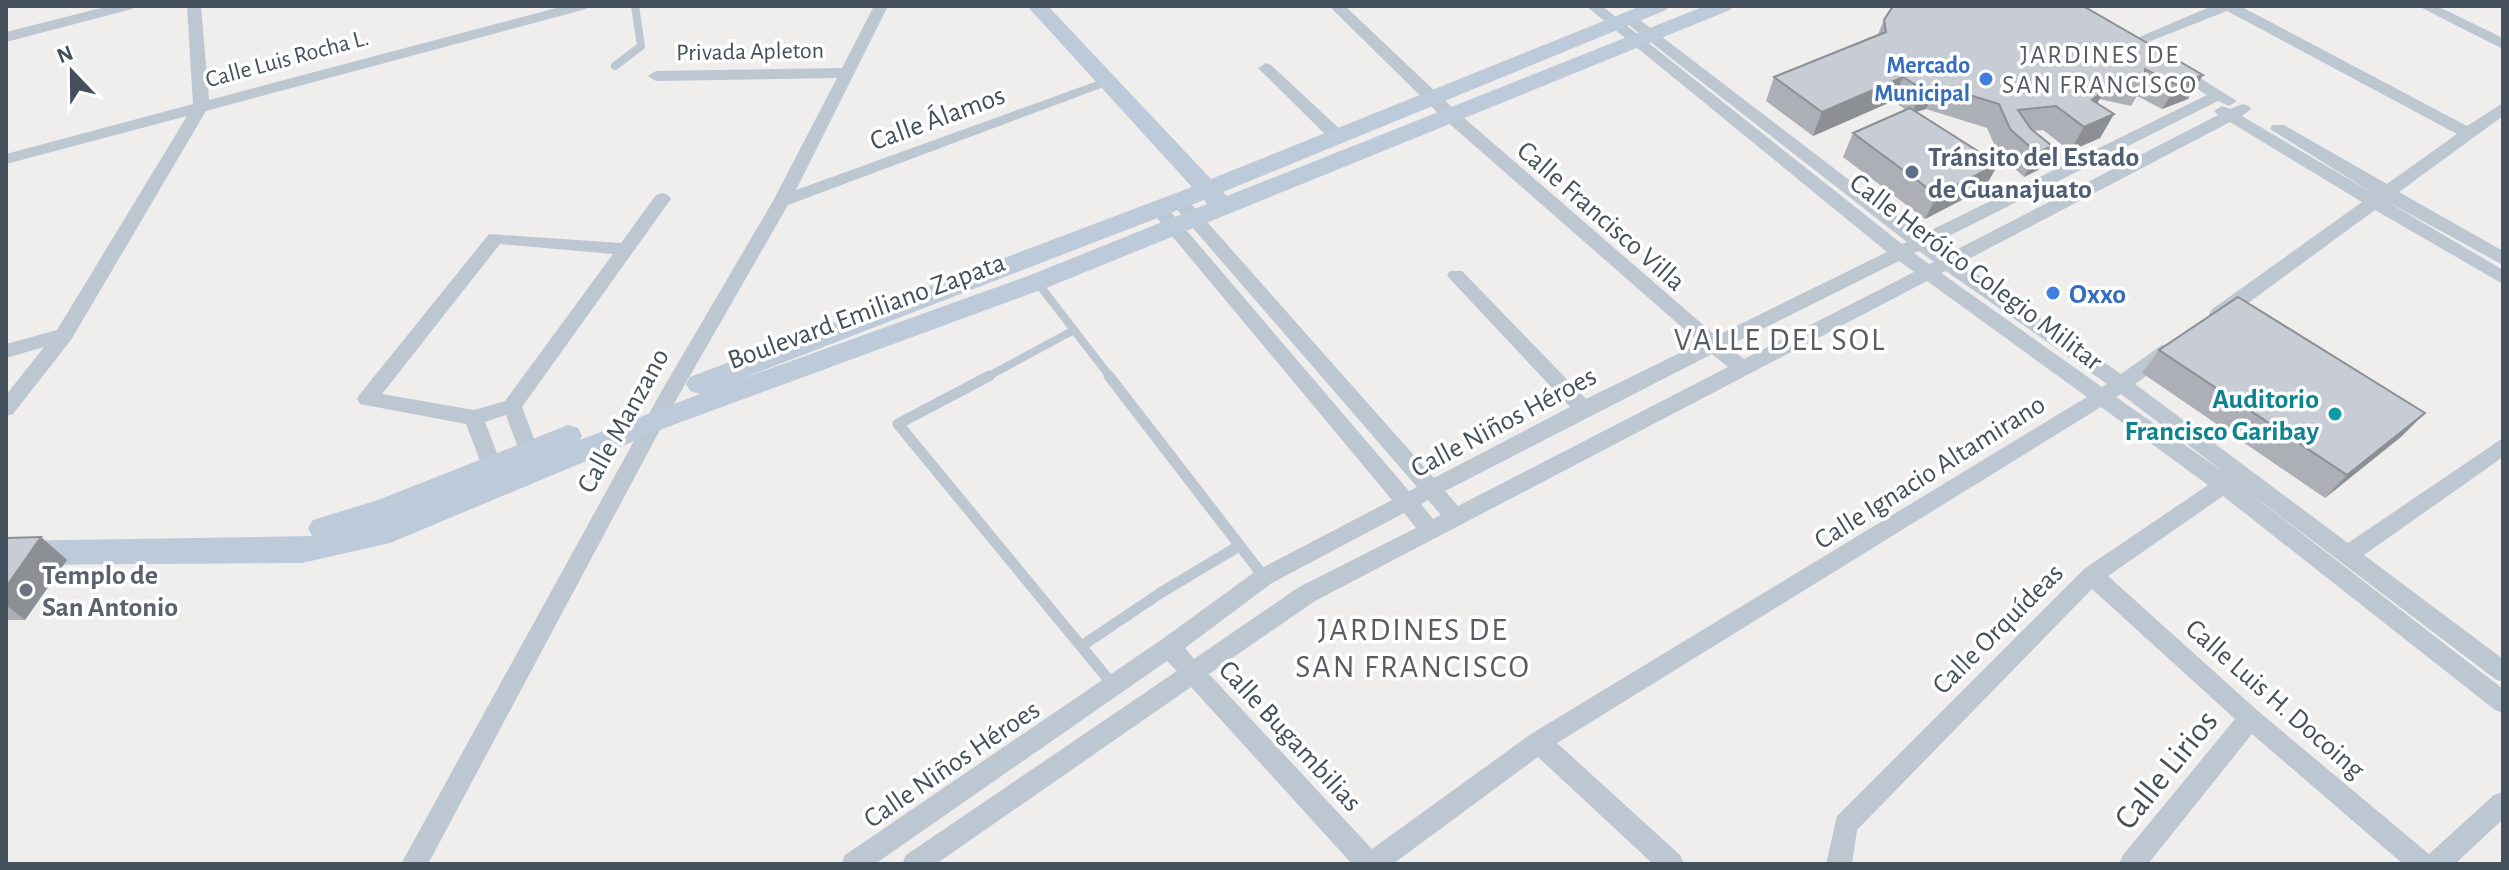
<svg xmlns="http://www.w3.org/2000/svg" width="2509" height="870" viewBox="0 0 2509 870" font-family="'Alegreya Sans',sans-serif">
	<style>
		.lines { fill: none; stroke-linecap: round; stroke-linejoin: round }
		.lane-far1 { stroke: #bcc7d1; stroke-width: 8 }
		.lane { stroke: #bcc7d1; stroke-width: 11 }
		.street { fill: #bcc7d1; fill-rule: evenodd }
		.secondary { fill: #bdcad9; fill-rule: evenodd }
		.wall { fill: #acafb6 }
		.shaded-wall { fill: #8c8f94 }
		.building { fill: #c8ccd4; stroke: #8c8f94; stroke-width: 2 }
		.shop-dot { fill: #3f7fe0; stroke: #fff; stroke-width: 3 }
		.service-dot { fill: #5c6f8a; stroke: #fff; stroke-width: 3 }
		.culture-dot { fill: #0f9aa8; stroke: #fff; stroke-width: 3 }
		.worship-dot { fill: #6b7280; stroke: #fff; stroke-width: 3 }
		.labels { text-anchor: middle; stroke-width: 7; stroke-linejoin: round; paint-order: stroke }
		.far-street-label { font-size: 24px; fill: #44505c; stroke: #fff }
		.far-shop-label { font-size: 24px; font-weight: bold; fill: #366cbe; stroke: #fff; text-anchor: end }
		.far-quarter-label { font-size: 26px; letter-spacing: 2px; fill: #595d63; stroke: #fff }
		.street-label { font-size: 28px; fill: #44505c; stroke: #fff }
		.service-label { font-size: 28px; font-weight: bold; fill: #4e5e75; stroke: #fff; text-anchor: start }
		.shop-label { font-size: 28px; font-weight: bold; fill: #366cbe; stroke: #fff; text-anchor: start }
		.culture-label { font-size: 28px; font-weight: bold; fill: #0d838f; stroke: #fff; text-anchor: end }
		.worship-label { font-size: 28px; font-weight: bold; fill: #5b616d; stroke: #fff; text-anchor: start }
		.quarter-label { font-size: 32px; letter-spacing: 2px; fill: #595d63; stroke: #fff }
		.near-street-label { font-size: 34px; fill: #44505c; stroke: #fff }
	</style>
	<rect width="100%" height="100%" fill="#f0eded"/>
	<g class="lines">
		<g class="lane-far1">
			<path d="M615,66L641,46L635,6"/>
			<path d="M1037,282L1111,378"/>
			<path d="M985,378L1074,330"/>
		</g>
		<g class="lane">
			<path d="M989,376L898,424L1113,685"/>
			<path d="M1109,376L1264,577"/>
			<path d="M1083,645L1162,592L1239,546"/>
		</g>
		<g class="street">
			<path d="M109,6H134L132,9L6,42V32Z"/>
			<path d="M187,6H201L209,100L564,6H588L586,9L206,111L71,340L13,414L6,416V395L44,347L6,358V344L57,330L187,116L6,164V154L193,104Z"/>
			<path d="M874,6H888L796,190L1103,79L1109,77L1117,82L788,205L676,400L428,864H401L661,392L773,201L837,78L656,81L648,76L656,71L842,68Z"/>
			<path d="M1329,6H1345L1456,111L1716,336L1887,252L1586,6H1602L1902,244L1907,242L1630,26V20H1640L1921,235L2207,95L2169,71V65H2179L2237,101L2229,106L2218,101L1933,244L1948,254L2218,115L2214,111L2222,106L2230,109L2243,104L2249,106L2251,109L2242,116L2374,194L2270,129L2272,125H2284L2387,184L2457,134L2227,11L2138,46H2128L2125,43L2212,6H2240L2467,126L2503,103V116L2399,192L2503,251V265L2386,201L2503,270V284L2375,210L2225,320H2211L2209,315L2211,310L2362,202L2230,122L1961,263L2121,374L2162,345H2176L2178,350L2176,355L2135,384L2348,543L2503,438V457L2364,555L2503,659V682L2495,679L2239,485L2503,689V713L2495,710L2223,496L2108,576L2258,711L2429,854L2494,795L2503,792V819L2455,864H2403L2252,734L2148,864H2119L2123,855L2235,719L2092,589L1857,830L1852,864H1826L1837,816L2084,569L2208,485L2101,407L1557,743L1680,855L1684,864H1653L1538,757L1393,864H1352L1191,687L936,864H902L906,855L1177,671L1167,661L875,864H841L845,855L1161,640L1256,571L1392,500L1152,212L1149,208L1152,204H1164L1409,491L1417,487L1173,205L1170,201L1173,197H1185L1434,478L1570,407L1450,279L1447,275L1450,271H1462L1586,399L1700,343L1444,119ZM1919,251L1934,262L1929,264L1914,253ZM1899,261L1914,272L1744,359L1728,346ZM1946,271L2107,384L2102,387L1941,273ZM1927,281L2087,397L1531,734L1372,849L1209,674L1315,601ZM1712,354L1728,367L1458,506L1445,491ZM2121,394L2225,473L2116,397ZM1428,500L1441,515L1433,519L1421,504ZM1404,513L1416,528L1299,587L1194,659L1185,648L1272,583Z"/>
			<path d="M2418,6H2437L2503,38V49Z"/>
			<path d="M1266,63L1271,65L1343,132V140H1331L1261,71L1258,68Z"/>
			<path d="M662,193L668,195L671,199L668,203L522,407L539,452L536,458H522L506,415L485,422L502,466L499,472H485L482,466L466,424L360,404L357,399L360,394L489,234L621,243L656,195ZM500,244L613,254L505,401L474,410L382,394Z"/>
		</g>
		<path class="secondary" d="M1027,6H1048L1211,179L1641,6H1669L1666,10L1223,192L1227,196L1705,6H1733L1730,10L1046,288L665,428L390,543L302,563L6,565V541L312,536L308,528L313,520L378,500L568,425L578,428L582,436L580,440L700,394L690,391L686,384L690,377L1192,187ZM1204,200L1207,204L1028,276L738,380Z"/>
	</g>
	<g class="wall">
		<path d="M1884,20L2203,75L2188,99L2162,109L2137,96L2131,106L2099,99L2097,103L2114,114L2100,138L2070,151L2043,130L2034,131L2052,146L2038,170L2024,177L1998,153L1987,128L1926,109L1916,112L1985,188L1925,219L1843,157L1853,133L1906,110L1893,101L1813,136L1766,101L1774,77L1878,34Z"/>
		<path d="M2159,350L2402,436L2325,498L2142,373Z"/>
		<path d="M41,537L67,560L25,620H6V538Z"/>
	</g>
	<g class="shaded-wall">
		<path d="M2203,75L2188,99L2162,109L2177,85Z"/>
		<path d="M1903,77L1893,101L1813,136L1822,112Z"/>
		<path d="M1937,85L1926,109L1912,113L1922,89Z"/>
		<path d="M2105,90L2091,114L2092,100Z"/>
		<path d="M2114,114L2100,138L2070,151L2084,127Z"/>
		<path d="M2052,146L2038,170L2024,177L2037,153Z"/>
		<path d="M1998,164L1985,188L1925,219L1937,195Z"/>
		<path d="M2425,413L2402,436L2325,498L2347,475Z"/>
		<path d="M41,537L67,560L25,620L6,605V587Z"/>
	</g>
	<g class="building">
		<path d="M1893,6H2083L2203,75L2177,85L2145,69V83L2112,76L2105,90L2092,100L2114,114L2084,127L2056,106L2018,110L2031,129L2052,146L2037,153L2010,129L1999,104L1937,85L1922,89L1903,77L1822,112L1774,77L1886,32L1884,20Z"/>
		<path d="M1910,108L1998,164L1937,195L1853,133Z"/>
		<path d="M2238,297L2425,413L2347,475L2159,350Z"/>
		<path d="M41,537L6,587V538Z"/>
	</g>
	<g class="shop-dot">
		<circle cx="1986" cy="79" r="8"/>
		<circle cx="2053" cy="293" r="8"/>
	</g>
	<circle class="service-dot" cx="1912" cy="172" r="8"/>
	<circle class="culture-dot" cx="2335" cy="414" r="8"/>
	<circle class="worship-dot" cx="26" cy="590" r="8"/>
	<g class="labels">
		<g class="far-street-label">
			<text transform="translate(750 51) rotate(-1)" y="8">Privada Apleton</text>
			<text transform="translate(287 58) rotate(-15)" y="8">Calle Luis Rocha L.</text>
		</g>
		<g class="far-shop-label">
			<text x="1970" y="73">Mercado<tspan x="1970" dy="28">Municipal</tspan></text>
		</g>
		<g class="far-quarter-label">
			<text x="2100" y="63">JARDINES DE<tspan x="2100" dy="30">SAN FRANCISCO</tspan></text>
		</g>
		<g class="street-label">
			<text transform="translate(937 117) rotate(-20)" y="10">Calle Álamos</text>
			<text transform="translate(1602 215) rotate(41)" y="10">Calle Francisco Villa</text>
			<text transform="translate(1977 271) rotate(37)" y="10">Calle Heróico Colegio Militar</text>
			<text transform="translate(866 310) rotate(-20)" y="10">Boulevard Emiliano Zapata</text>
			<text transform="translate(622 420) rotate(-61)" y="10">Calle Manzano</text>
			<text transform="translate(1503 421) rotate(-28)" y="10">Calle Niños Héroes</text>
			<text transform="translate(1929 471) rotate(-32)" y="10">Calle Ignacio Altamirano</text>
			<text transform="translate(1997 628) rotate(-45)" y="10">Calle Orquídeas</text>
			<text transform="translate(2276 698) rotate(41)" y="10">Calle Luis H. Docoing</text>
			<text transform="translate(1291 735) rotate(47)" y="10">Calle Bugambilias</text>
			<text transform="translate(951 763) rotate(-34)" y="10">Calle Niños Héroes</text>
		</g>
		<g class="service-label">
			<text x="1928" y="166">Tránsito del Estado<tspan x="1928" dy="32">de Guanajuato</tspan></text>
		</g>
		<g class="shop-label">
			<text x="2069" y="303">Oxxo</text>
		</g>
		<g class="culture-label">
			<text x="2319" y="408">Auditorio<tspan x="2319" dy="32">Francisco Garibay</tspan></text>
		</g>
		<g class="worship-label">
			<text x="42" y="584">Templo de<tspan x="42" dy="32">San Antonio</tspan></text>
		</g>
		<g class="quarter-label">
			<text x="1780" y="350">VALLE DEL SOL</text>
			<text x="1413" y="640">JARDINES DE<tspan x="1413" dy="37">SAN FRANCISCO</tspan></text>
		</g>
		<g class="near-street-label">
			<text transform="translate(2165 769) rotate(-51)" y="12">Calle Lirios</text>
		</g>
	</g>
	<rect width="2509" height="870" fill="none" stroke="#44505c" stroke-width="16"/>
	<g transform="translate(72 72) rotate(338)" stroke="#ffffff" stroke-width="6" paint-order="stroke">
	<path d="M0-6L14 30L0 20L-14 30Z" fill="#44505c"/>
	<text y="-12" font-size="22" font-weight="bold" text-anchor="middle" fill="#44505c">N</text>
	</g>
</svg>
